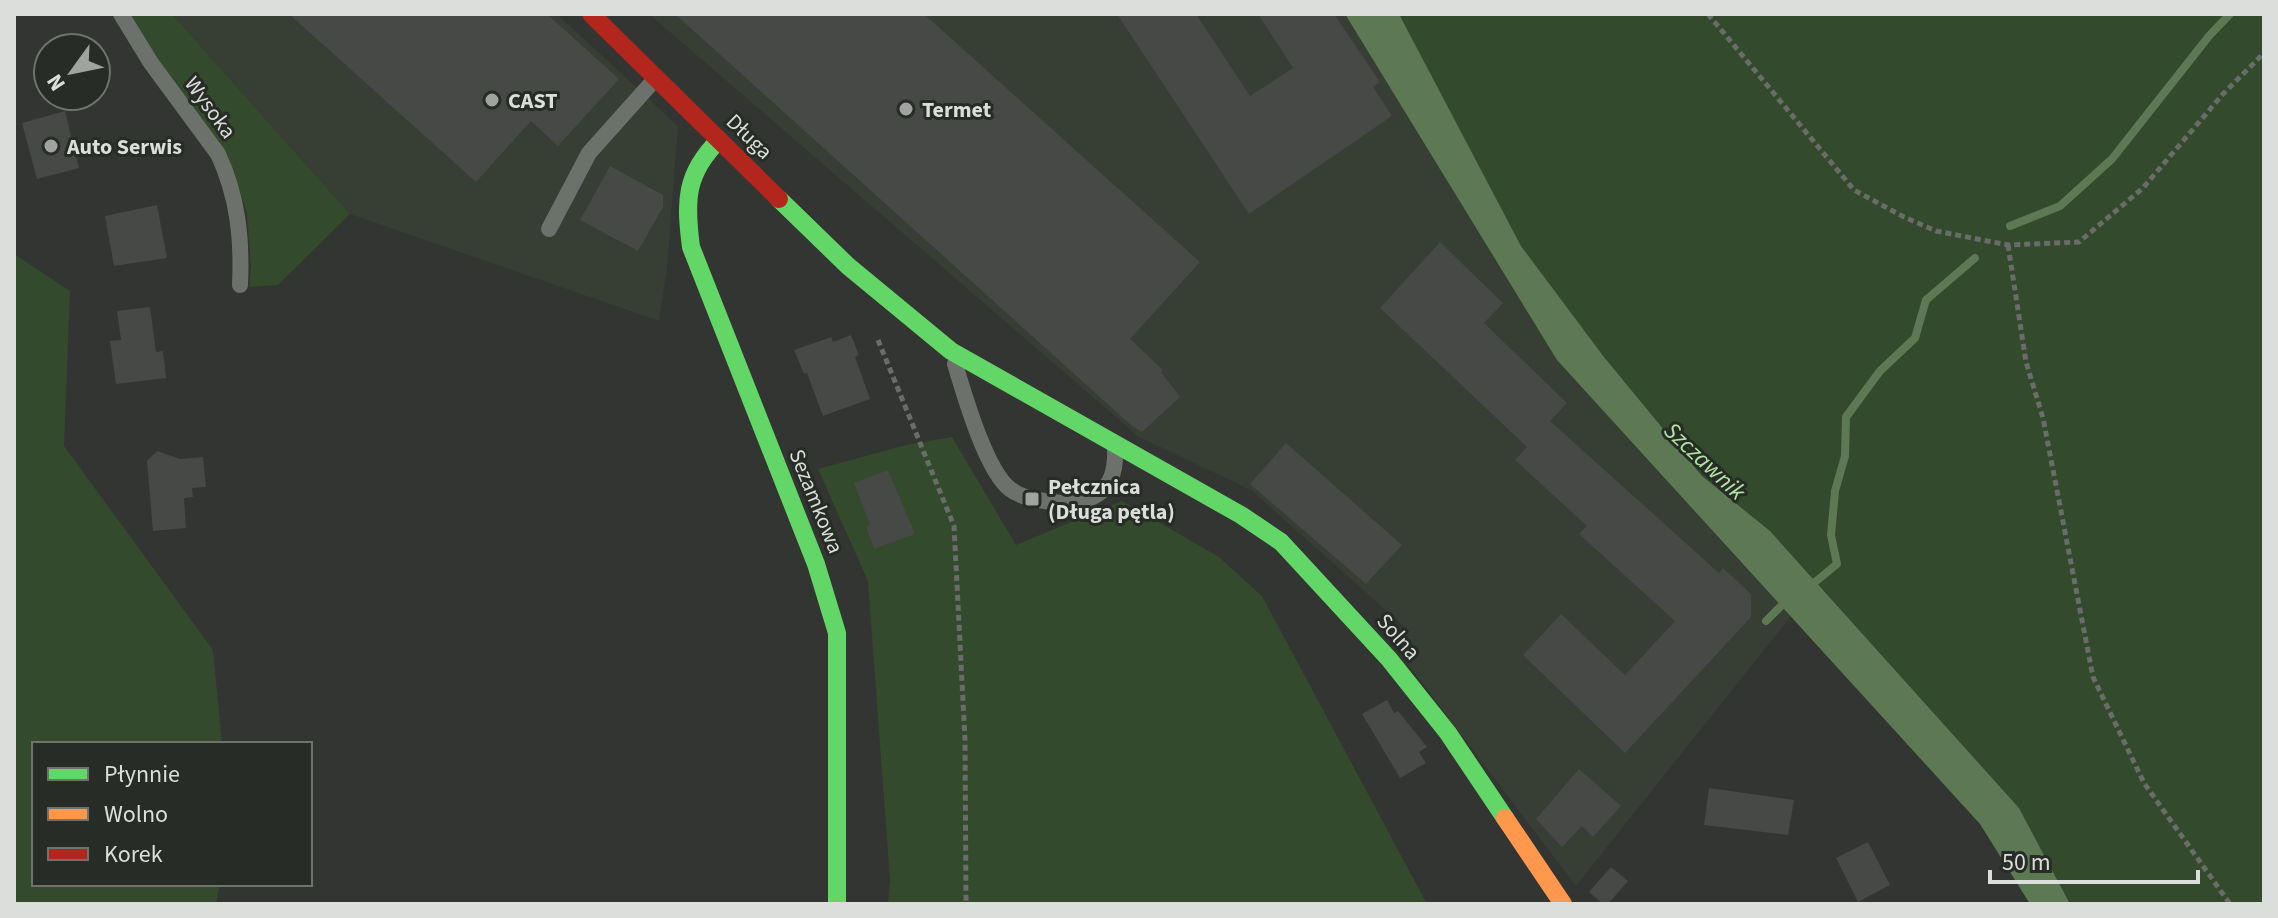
<svg xmlns="http://www.w3.org/2000/svg" width="2278" height="918" viewBox="0 0 2278 918" font-family="'Source Sans 3',sans-serif">
	<style>
		.built { fill: #373e34 }
		.green { fill: #344a2d }
		.water { fill: #5d7954 }
		.lines { fill: none; stroke-linecap: round; stroke-linejoin: round }
		.stream { stroke: #5d7954; stroke-width: 8 }
		.building { fill: #464946 }
		.path { stroke: #696c68; stroke-width: 5; stroke-dasharray: 6 4; stroke-linecap: butt }
		.lane { stroke: #6d716b; stroke-width: 16 }
		.fast { stroke: #63d668; stroke-width: 18 }
		.slow { stroke: #ff974d; stroke-width: 18 }
		.jam { stroke: #b3261e; stroke-width: 18 }
		.poi-dot { fill: #a0a39f; stroke: #272c26; stroke-width: 3 }
		.labels { text-anchor: middle; stroke-width: 6; stroke-linejoin: round; paint-order: stroke }
		.poi-label { font-size: 22px; font-weight: bold; fill: #dbdeda; stroke: #272c26; text-anchor: start }
		.street-label { font-size: 22px; fill: #dbdeda; stroke: #272c26 }
		.water-label { font-size: 24px; font-style: italic; fill: #b2e4a2; stroke: #272c26 }
	</style>
	<rect width="100%" height="100%" fill="#323531"/>
	<g class="built">
		<path d="M172,14H557L678,126L667,268L659,321L350,214Z"/>
		<path d="M649,14H1345L1557,360L1792,615L1576,886L1394,646L1409,631L1251,490L1139,437Z"/>
	</g>
	<g class="green">
		<path d="M131,14H172L350,214L278,285L249,287L251,266L247,213L228,156L161,65Z"/>
		<path d="M1399,14H2264V904H2070L2019,808L1770,531L1702,476L1604,357L1521,246Z"/>
		<path d="M14,254L70,291L64,446L213,650L222,744H34V884H220L216,904H14Z"/>
		<path d="M952,437L1016,545L1122,501L1219,557L1262,596L1427,904H888L890,880L868,581L818,469L906,445Z"/>
	</g>
	<path class="water" d="M1345,14H1399L1521,246L1604,357L1702,476L1770,531L2019,808L2070,904H2030L1980,824L1557,360Z"/>
	<g class="lines">
		<g class="stream">
			<path d="M2010,226L2060,206L2112,159L2209,36L2230,14"/>
			<path d="M1809,587L1837,564L1831,535L1835,491L1845,456L1846,417L1880,371L1915,338L1926,300L1975,258"/>
			<path d="M1766,621L1788,599"/>
		</g>
	</g>
	<g class="building">
		<path d="M289,14H547L619,79L558,146L531,121L476,182Z"/>
		<path d="M675,14H924L1200,262L1130,339L1163,370L1161,372L1180,397L1142,432L1132,426Z"/>
		<path d="M1117,14H1196L1250,96L1293,68L1258,14H1334L1380,82L1373,87L1392,116L1249,214Z"/>
		<path d="M65,111L79,168L37,179L22,123Z"/>
		<path d="M610,166L663,195V207L638,251L580,220Z"/>
		<path d="M157,205L167,258L114,266L105,216Z"/>
		<path d="M1440,242L1503,303L1484,323L1567,403L1550,421L1719,573L1723,568L1751,594V617L1625,753L1523,655L1561,614L1625,675L1675,621L1579,534L1587,526L1515,460L1527,447L1380,308Z"/>
		<path d="M150,307L156,352L163,351L166,378L116,384L110,341L121,340L117,311Z"/>
		<path d="M851,335L859,355L855,357L870,399L823,416L807,373L804,374L794,350L831,337L833,342Z"/>
		<path d="M1286,443L1402,545L1366,584L1250,484Z"/>
		<path d="M157,451L180,459L203,457L206,487L192,488L193,497L184,498L186,528L153,531L147,461Z"/>
		<path d="M888,470L915,534L874,549L866,527L870,525L854,483Z"/>
		<path d="M1387,700L1394,713L1398,711L1427,747L1419,752L1426,763L1400,778L1362,714Z"/>
		<path d="M1579,769L1621,806L1593,837L1582,826L1562,847L1536,819Z"/>
		<path d="M1709,788L1794,800L1788,835L1704,825Z"/>
		<path d="M1868,842L1890,885L1858,902L1836,858Z"/>
		<path d="M1611,867L1628,881L1608,904H1603L1589,892Z"/>
	</g>
	<g class="lines">
		<g class="path">
			<path d="M1708,14L1854,190L1904,217L1936,231L2008,245L2079,242L2143,188L2223,94L2264,53"/>
			<path d="M2008,245L2026,362L2043,418L2093,677L2144,783L2230,904"/>
			<path d="M878,340L954,526L965,740L966,904"/>
		</g>
		<g class="lane">
			<path d="M121,14L151,63L218,154C238,197 242,238 240,285"/>
			<path d="M549,229L589,153L656,78"/>
			<path d="M955,364C964,394 986,471 1010,489C1022,498 1037,500 1051,502C1091,506 1117,493 1115,450"/>
		</g>
		<g class="fast">
			<path d="M719,140C685,174 685,201 691,247L816,564L837,633V904"/>
			<path d="M779,199L848,266L951,351L1241,515L1281,542L1389,659L1448,733L1505,818"/>
		</g>
		<path class="slow" d="M1505,818L1563,904"/>
		<path class="jam" d="M591,14L779,199"/>
	</g>
	<g class="poi-dot">
		<circle cx="492" cy="100" r="8"/>
		<circle cx="906" cy="109" r="8"/>
		<circle cx="51" cy="146" r="8"/>
		<rect x="1024" y="491" width="16" height="16" rx="4"/>
	</g>
	<g class="labels">
		<g class="poi-label">
			<text x="508" y="108">CAST</text>
			<text x="922" y="117">Termet</text>
			<text x="67" y="154">Auto Serwis</text>
			<text x="1048" y="494">Pełcznica<tspan x="1048" dy="25">(Długa pętla)</tspan></text>
		</g>
		<g class="street-label">
			<text transform="translate(211 107) rotate(54)" y="8">Wysoka</text>
			<text transform="translate(750 136) rotate(44)" y="8">Długa</text>
			<text transform="translate(817 501) rotate(68)" y="8">Sezamkowa</text>
			<text transform="translate(1399 636) rotate(49)" y="8">Solna</text>
		</g>
		<g class="water-label">
			<text transform="translate(1705 461) rotate(43)" y="8">Szczawnik</text>
		</g>
	</g>
	<rect width="2278" height="918" fill="none" stroke="#dbdeda" stroke-width="32"/>
	<rect x="32" y="742" width="280" height="144" fill="#272c26" stroke="#6f736e" stroke-width="2"/>
	<rect x="48" y="768" width="40" height="12" fill="#63d668" stroke="#6f736e" stroke-width="2"/>
	<text x="104" y="782" font-size="24" fill="#dbdeda">Płynnie</text>
	<rect x="48" y="808" width="40" height="12" fill="#ff974d" stroke="#6f736e" stroke-width="2"/>
	<text x="104" y="822" font-size="24" fill="#dbdeda">Wolno</text>
	<rect x="48" y="848" width="40" height="12" fill="#b3261e" stroke="#6f736e" stroke-width="2"/>
	<text x="104" y="862" font-size="24" fill="#dbdeda">Korek</text>
	<g transform="translate(72 72) rotate(237)"><circle r="38" fill="#272c26" stroke="#6f736e" stroke-width="2"/>
	<path d="M0-6L14 30L0 20L-14 30Z" fill="#a0a39f"/>
	<text y="-12" font-size="22" font-weight="bold" text-anchor="middle" fill="#dbdeda">N</text>
	</g>
	<path d="M1990 870v12h208v-12" fill="none" stroke="#dbdeda" stroke-width="4"/>
	<text x="2002" y="870" font-size="24" fill="#dbdeda" stroke="#272c26" stroke-width="6" paint-order="stroke">50 m</text>
</svg>
